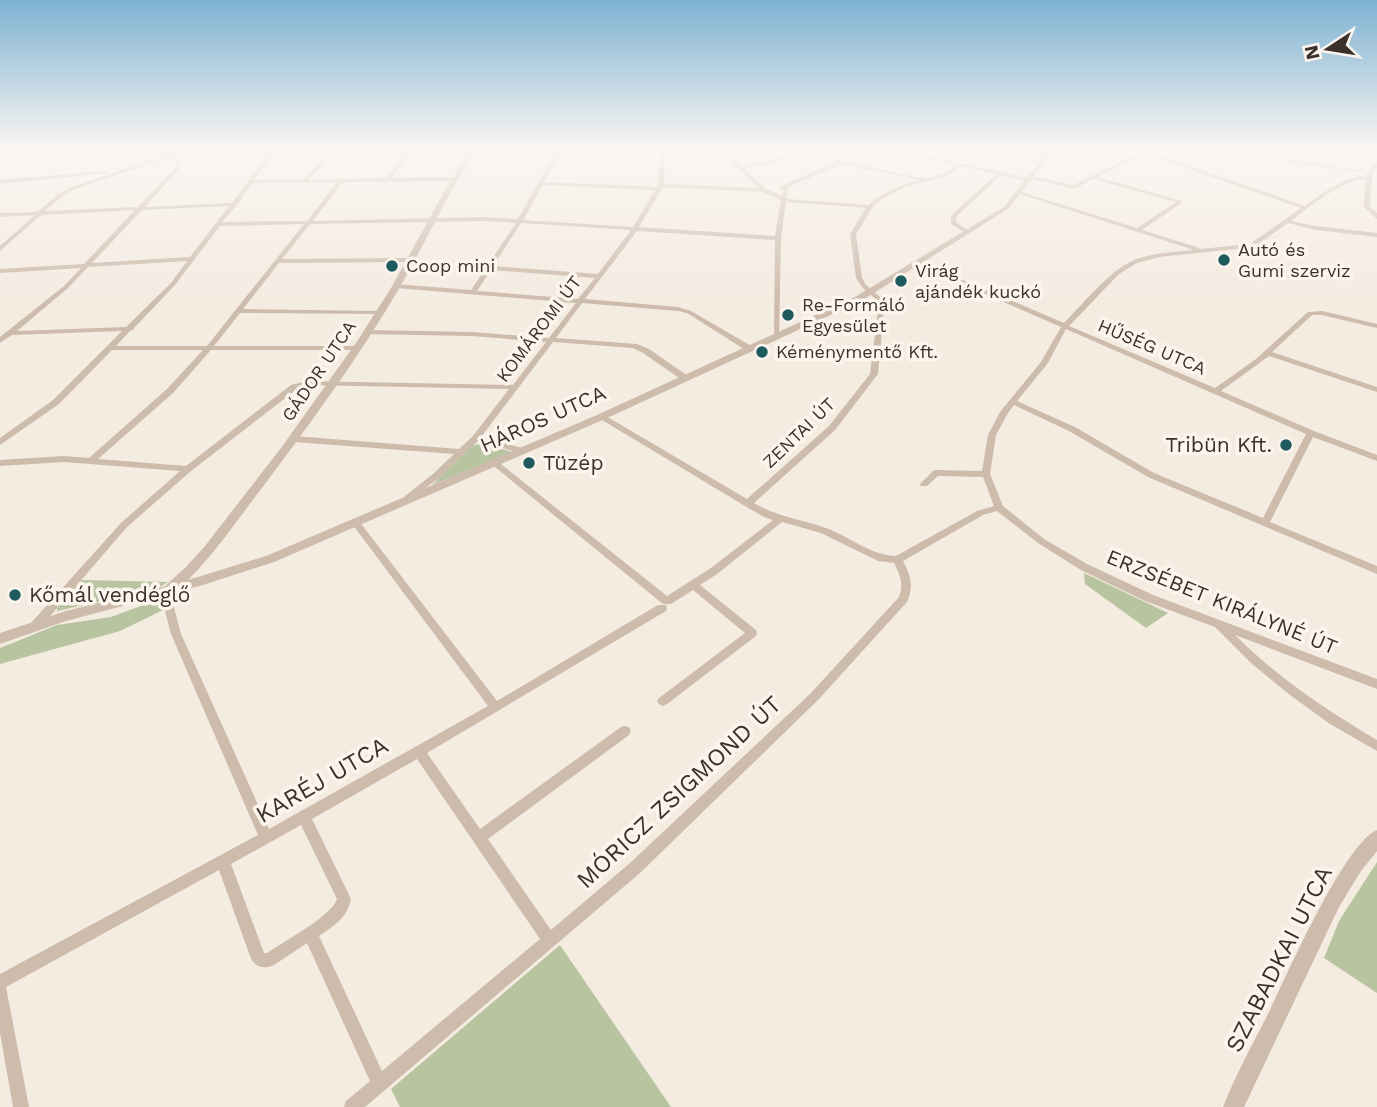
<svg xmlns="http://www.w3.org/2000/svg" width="1377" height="1107" viewBox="0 0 1377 1107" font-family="'Work Sans',sans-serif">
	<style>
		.green { fill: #b8c4a0 }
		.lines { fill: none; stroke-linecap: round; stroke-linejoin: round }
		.minor { fill: #cdbbac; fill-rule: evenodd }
		.tertiary { fill: #cdbbac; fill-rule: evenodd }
		.poi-dot { fill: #1f5a5e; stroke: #fbf5ee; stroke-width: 2.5 }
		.labels { text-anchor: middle; stroke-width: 7; stroke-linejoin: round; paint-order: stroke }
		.far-poi-label { font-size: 18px; fill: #3b302b; stroke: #fbf5ee; text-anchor: start }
		.far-street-label { font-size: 18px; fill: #3b302b; stroke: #fbf5ee }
		.street-label { font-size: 21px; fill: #3b302b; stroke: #fbf5ee }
		.poi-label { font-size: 21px; fill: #3b302b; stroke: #fbf5ee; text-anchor: start }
		.near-street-label { font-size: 24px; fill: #3b302b; stroke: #fbf5ee }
	</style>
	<rect width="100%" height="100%" fill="#f4ebe1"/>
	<g class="green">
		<path d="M483,443L512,452L432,485L472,446Z"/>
		<path d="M1084,573L1168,613L1146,628L1085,584Z"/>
		<path d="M82,580L168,582L156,589L57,611V608Z"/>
		<path d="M157,600L163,610L120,631L0,664V648L57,625L111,617Z"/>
		<path d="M1377,862V993L1324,958L1339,921Z"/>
		<path d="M560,945L671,1107H400L391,1089Z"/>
	</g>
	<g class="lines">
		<g class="minor">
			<path d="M35,149H89L3,153L1,152L3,151Z"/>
			<path d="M132,149H152L170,154L182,149H190L174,155L179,160L182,166L145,207L232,203L272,149H277L254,180H302L335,149H340L308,180L386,178L408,149H413L391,178L453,177L456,179L453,181L343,182L313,221L485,217L518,219L557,149H562L544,182L657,187L661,149H665L664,184L759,188L717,149H722L742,167L802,152L796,149H804L823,157L925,179L943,174L956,165L888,149H898L1031,179L1032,180L1029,182L1001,175L957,216L956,222L969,231L970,232L967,234L951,224V216L996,174L961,166L947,176L905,187L880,200L872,208L856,234L862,278L866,285L885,301L878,374L835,430L754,503C777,517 801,519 826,528C850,537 870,555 896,556L977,511L994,506L983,477L938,476L927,486H921L920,484L933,471L936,470L982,471L988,435L1000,412L1041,362L1061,327L914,263V261H918L1064,323C1083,304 1109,271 1134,260C1153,253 1174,252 1194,250L1016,193L1021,192L1137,228L1176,202L1093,179L1075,189L1029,178V176L1074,185L1121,161L1153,149H1161L1152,153L1305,206C1322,194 1348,173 1370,177V179C1341,179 1314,204 1291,221L1316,226L1377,233V237L1316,230L1288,223L1254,247L1159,257L1137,263L1119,274L1069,326L1215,388L1256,359L1308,312L1322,311L1377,324V328L1322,315H1312L1272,352L1377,387V392L1269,356L1221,391L1314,431L1377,455V461L1313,437L1270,522L1377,566V574L1148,477L1069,431L1014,405L1008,413L996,435L990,474L1003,506L1044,539L1087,564L1153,595L1377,679V689L1235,635C1277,677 1326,710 1377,740V751L1330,724L1290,695L1252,664L1215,627L1145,601L1081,570L1038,543L997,511L983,515L903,561C911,576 914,586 907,602L818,700L640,873L365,1107H344L346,1101L370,1081L307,943L274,965C263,970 254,967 250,956L219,870L6,987L29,1107H13L0,1033V974L258,835L171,634L160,592L161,589H169L170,592L181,634L269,829L488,706L353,525L351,523L353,521H359L497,701L658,605H666L667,608L666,611L427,753L480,829L621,727L625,726L629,727L631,731L629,735L488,839L551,930L630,863L810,694L899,597C904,584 900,575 894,563L878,561L821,533L782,522L717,574L700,585L756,630L757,633L756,636L667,704L663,706L659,704L657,701L659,698L745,633L693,590L671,604H663L490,463L491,461H497L667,596L711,568L773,520L764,517L745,506L597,417L601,415H604L747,499L829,426L870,374L879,302L862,287L856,278L850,234L866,208L786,202L781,238L779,338L774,337L775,240L637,231L585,299L678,307L691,311L753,347V351H747L687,313L678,311L582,303L556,338L637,344L649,349L688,376V380H682L643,353L633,348L553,342L481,437L526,449L527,451L526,453L523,454L478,441L439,478L408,501L405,500L404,498L405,496L433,474L454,454L294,442L290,439L294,436L459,449L473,436L509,389L307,385L297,389L191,471L127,527L39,629L35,630L31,629L30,626L31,623L121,523L180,471L64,462L0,466V460L64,456L89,458L167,389L203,350H112L59,404L0,445V438L53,400L122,331L12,335L0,343V337L64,286L81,268L0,273V269L84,264L135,210L41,215L0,251V246L35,215L0,217V213L38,212L57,195L69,188L165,155ZM807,154L836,162L779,187V189H783L782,196L766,189L744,169ZM1148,155L1301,208L1250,244L1200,249L1199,248L1142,230L1182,203V201L1097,177L1125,163ZM169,157L175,162L177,166L138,207L45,211L61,197L73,190ZM842,164L920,180C901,185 883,191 869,205L787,199L788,187ZM337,182L307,221L222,222L237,205L252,183ZM543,185L655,190L633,227L523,220ZM663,187L763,192L781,200L775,236L639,227ZM229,206L190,257L92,263L142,210ZM485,221L516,223L471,290L396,284L393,286L396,288L576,303L549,338L471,332L366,330L363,332L366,334L471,336L546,342L513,385L307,381L291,385L186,466L98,459L173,393L211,350H359V346H214L240,313L381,314V312L379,311L243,309L279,263L409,262L412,260L409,258L282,259L310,224ZM521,223L631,230L598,274L493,266ZM304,224L207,346H116L130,331L133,330L134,328L175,285L220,226ZM187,261L171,283L126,327L17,331L68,288L88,267ZM491,270L595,278L578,299L477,291ZM1066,329L1306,434L1263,518L1154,473L1075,427L1017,401L1048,363ZM417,759L540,939L382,1071L319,936C334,926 347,918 351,899L312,819ZM301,825L337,899C332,916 283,942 267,953H264L231,864Z"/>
			<path d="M977,149H987L1043,163L1041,164Z"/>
			<path d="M1241,149H1250L1290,160L1372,172L1370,173L1290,162Z"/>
			<path d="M106,171L108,173L0,184V180Z"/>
		</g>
		<g class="tertiary">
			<path d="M471,149H477C448,192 427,240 401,285C360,356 311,422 262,488C238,519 216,552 188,580L266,556L597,415L855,297L1004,207L1043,157L1051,149H1058L1047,159L1008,209L861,301L605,419L274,562L203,585L66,621L0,644V633L66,611L165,586L185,568L205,546L281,448L356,343L391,288L449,183Z"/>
			<path d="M1377,162V168L1372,175L1370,207L1377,213V219L1364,207L1366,175Z"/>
			<path d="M1377,830V851L1361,871L1339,907L1244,1107H1223C1236,1074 1254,1042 1270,1010C1287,974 1345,843 1377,830Z"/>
		</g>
	</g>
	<linearGradient id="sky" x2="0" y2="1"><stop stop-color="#7eb2d2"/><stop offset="0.49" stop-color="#faf6f2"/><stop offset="1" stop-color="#faf6f2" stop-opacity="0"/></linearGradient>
	<rect width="1377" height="304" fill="url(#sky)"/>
	<g class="poi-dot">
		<circle cx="1224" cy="260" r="7"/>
		<circle cx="392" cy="266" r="7"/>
		<circle cx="901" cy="281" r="7"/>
		<circle cx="788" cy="315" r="7"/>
		<circle cx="762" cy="352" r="7"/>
		<circle cx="1286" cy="445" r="7"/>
		<circle cx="529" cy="463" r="7"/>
		<circle cx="15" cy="595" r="7"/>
	</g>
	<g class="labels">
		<g class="far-poi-label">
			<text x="1238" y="256">Autó és<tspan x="1238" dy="21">Gumi szerviz</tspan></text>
			<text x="406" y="272">Coop mini</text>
			<text x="915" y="277">Virág<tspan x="915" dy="21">ajándék kuckó</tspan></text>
			<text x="802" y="311">Re-Formáló<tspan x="802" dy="21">Egyesület</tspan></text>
			<text x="776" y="358">Kéménymentő Kft.</text>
		</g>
		<g class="far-street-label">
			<text transform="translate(539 329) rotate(-53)" y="6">KOMÁROMI ÚT</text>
			<text transform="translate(1152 347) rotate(23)" y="6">HŰSÉG UTCA</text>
			<text transform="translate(319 371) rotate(-56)" y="6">GÁDOR UTCA</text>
			<text transform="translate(799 433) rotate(-44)" y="6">ZENTAI ÚT</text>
		</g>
		<g class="street-label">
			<text transform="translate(543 419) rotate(-24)" y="7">HÁROS UTCA</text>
			<text transform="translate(1222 602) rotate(22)" y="7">ERZSÉBET KIRÁLYNÉ ÚT</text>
		</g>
		<g class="poi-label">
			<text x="1272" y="452" text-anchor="end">Tribün Kft.</text>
			<text x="543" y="470">Tüzép</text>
			<text x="29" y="602">Kőmál vendéglő</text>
		</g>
		<g class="near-street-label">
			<text transform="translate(322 780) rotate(-30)" y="8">KARÉJ UTCA</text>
			<text transform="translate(679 792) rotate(-43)" y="8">MÓRICZ ZSIGMOND ÚT</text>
			<text transform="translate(1279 959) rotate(-63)" y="8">SZABADKAI UTCA</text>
		</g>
	</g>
	<g transform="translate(1328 49) rotate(258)" stroke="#fbf5ee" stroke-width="5" paint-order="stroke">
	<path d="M0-5L12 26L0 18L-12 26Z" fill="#3b302b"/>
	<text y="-10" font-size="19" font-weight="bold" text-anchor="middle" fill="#3b302b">N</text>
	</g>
</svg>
